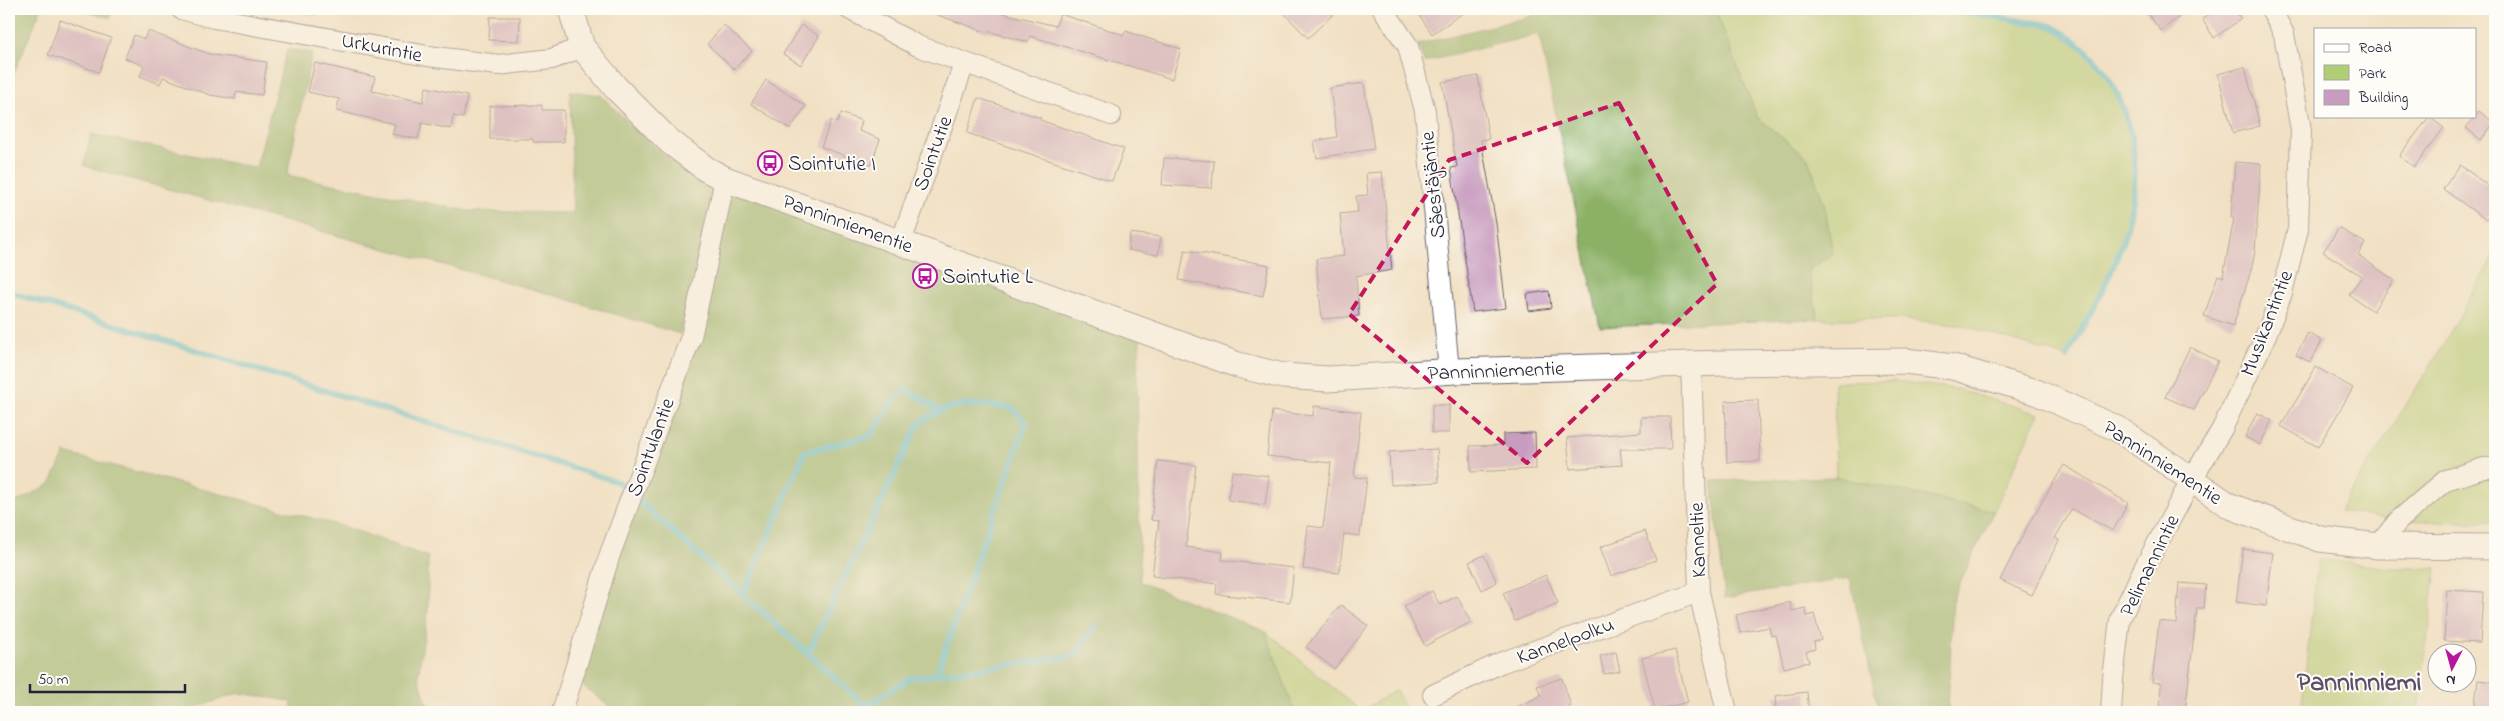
<svg xmlns="http://www.w3.org/2000/svg" width="2504" height="721" viewBox="0 0 2504 721" font-family="'Indie Flower',sans-serif">
	<style>
		.green { fill: #b0ce74; stroke: #697858 }
		.forest { fill: #8cb166; stroke: #576a50 }
		.lines { fill: none; stroke-linecap: round; stroke-linejoin: round }
		.stream { stroke: #55bed1; stroke-width: 6 }
		.building { fill: #c89cbf }
		.minor-casing { stroke: #6a646b; stroke-width: 22 }
		.tertiary-casing { stroke: #6a646b; stroke-width: 27 }
		.minor { stroke: #fff; stroke-width: 20 }
		.tertiary { stroke: #fff; stroke-width: 25 }
		.marked { fill: none; stroke: #c2185b; stroke-width: 4; stroke-dasharray: 10 6; stroke-linejoin: round }
		.labels { text-anchor: middle; stroke-width: 4; stroke-linejoin: round; paint-order: stroke }
		.street-label { font-size: 21px; fill: #22223b; stroke: #fdfcf7 }
		.poi-label { font-size: 21px; fill: #22223b; stroke: #fdfcf7; text-anchor: start }
		.district-label { font-size: 26px; font-weight: bold; fill: #5c4d69; stroke: #fdfcf7 }
	</style>
	<rect width="100%" height="100%" fill="#fdfcf7"/>
	<filter id="ink" filterUnits="userSpaceOnUse"><feTurbulence type="fractalNoise" baseFrequency=".02" numOctaves="2"/><feDisplacementMap in="SourceGraphic" scale="10" xChannelSelector="R" yChannelSelector="G"/><feConvolveMatrix kernelMatrix="1 2 1 2 8 2 1 2 1" color-interpolation-filters="sRGB"/></filter>
	<filter id="wash" filterUnits="userSpaceOnUse"><feTurbulence type="fractalNoise" baseFrequency=".0096" numOctaves="4" result="noise"/><feDisplacementMap in="SourceGraphic" scale="20" xChannelSelector="R" yChannelSelector="G"/><feGaussianBlur stdDeviation="1.12" result="paint"/><feColorMatrix in="noise" values="0 0 0 0 0 0 0 0 0 0 0 0 0 0 0 0 0 1.4 0 .05"/><feComposite in="paint" operator="in"/></filter>
	<g filter="url(#wash)">
		<rect width="100%" height="100%" fill="#f1e0c3"/>
		<g class="green">
			<path d="M1715,9C1765,9 1815,9 1865,9C1890,9 1916,7 1941,9C1961,10 1981,15 2001,18C2016,20 2038,20 2052,27C2084,42 2109,71 2122,103C2159,197 2111,277 2066,357L1966,326L1902,319H1818L1808,270L1833,254L1824,204L1808,159L1757,117Z"/>
			<path d="M2495,254V523L2399,520L2339,511L2435,359Z"/>
			<path d="M1895,381L1957,389L2039,414L1994,511L1836,477L1834,382Z"/>
			<path d="M2318,559L2389,568H2436L2418,712H2301Z"/>
			<path d="M1265,631L1361,711L1396,690L1407,712H1295Z"/>
		</g>
		<g class="forest">
			<path d="M9,9H41L9,85Z"/>
			<path d="M76,9H112L110,18Z"/>
			<path d="M294,9H318L317,15L294,11Z"/>
			<path d="M1531,9H1715L1757,117L1808,159L1824,204L1833,254L1808,270L1818,319L1600,327L1539,34L1424,62L1418,44L1533,16Z"/>
			<path d="M287,49L312,53L287,175L469,211L573,213L570,91L601,95L644,138L711,193L680,334L553,295L84,166L91,134L256,168Z"/>
			<path d="M725,179L1141,331L1137,373L1140,582L1265,631L1295,712H616L572,677L691,337Z"/>
			<path d="M65,453L346,527L428,557V611L418,676L430,712H293L291,701L239,693L182,712H9V506L50,484Z"/>
			<path d="M1836,477L1994,511L1953,597L1948,712H1879L1850,578L1725,598L1712,481Z"/>
		</g>
		<g class="lines">
			<g class="stream">
				<path d="M1940,9C1969,13 1998,17 2027,22C2035,23 2046,23 2053,27C2085,44 2109,71 2122,105C2159,197 2110,279 2066,357"/>
				<path d="M9,292L618,482L866,706L870,712"/>
				<path d="M743,595L805,452L871,436L894,399L906,389L939,410"/>
				<path d="M808,653L919,423C954,399 972,404 1012,408L1026,423L936,675"/>
				<path d="M866,706L910,678L1074,656L1096,625"/>
			</g>
		</g>
		<g id="blocks">
			<g class="building">
				<path d="M926,9H986L1056,26L1060,14L1124,35L1125,31L1181,49L1172,79L1030,36L1028,42L987,31L986,32L926,11Z"/>
				<path d="M1280,9H1339L1308,38Z"/>
				<path d="M1415,9H1469L1432,34Z"/>
				<path d="M2144,9H2189L2161,31Z"/>
				<path d="M2217,9H2234L2241,19L2214,38L2202,19Z"/>
				<path d="M490,17H520L519,41L489,40Z"/>
				<path d="M60,20L111,38L99,72L48,55Z"/>
				<path d="M724,25L752,51L734,69L707,44Z"/>
				<path d="M801,25L819,36L801,65L783,54Z"/>
				<path d="M148,31L212,55L267,62L262,95L236,92L235,99L210,95L163,77L160,84L140,76L144,66L125,58L134,35L144,39Z"/>
				<path d="M315,63L375,77L372,91L423,102L426,87L467,96L463,118L453,116L451,129L422,123L418,139L392,134L395,124L337,111L339,99L308,92Z"/>
				<path d="M2245,67L2260,126L2233,133L2218,74Z"/>
				<path d="M1478,76L1489,139L1481,140L1496,223L1506,308L1473,312L1451,168L1457,167L1442,82Z"/>
				<path d="M766,80L806,106L790,129L751,104Z"/>
				<path d="M1364,83L1374,149L1317,158L1314,141L1337,137L1330,88Z"/>
				<path d="M978,98L1041,118L1040,120L1124,149L1112,181L967,133Z"/>
				<path d="M542,105V110H564V142H533V139H490V106Z"/>
				<path d="M2479,111L2494,123L2481,140L2466,128Z"/>
				<path d="M841,113L862,121L859,131L880,139L871,165L821,147L831,120L837,123Z"/>
				<path d="M2429,117L2444,128L2414,167L2399,156Z"/>
				<path d="M1164,158L1214,161L1212,188L1162,185Z"/>
				<path d="M2235,162L2261,164L2255,252L2250,274L2233,326L2204,316L2218,275L2223,277L2234,218H2231Z"/>
				<path d="M2460,165L2495,191V207L2486,220L2443,189Z"/>
				<path d="M1382,172L1392,270L1356,276L1359,316L1322,319L1316,259L1344,256L1340,214L1358,212L1356,196L1368,195L1366,173Z"/>
				<path d="M2339,228L2365,243L2358,255L2394,280L2373,311L2349,295L2362,276L2323,252Z"/>
				<path d="M1130,233L1161,237L1158,255L1128,250Z"/>
				<path d="M1185,250L1269,265L1263,296L1179,280Z"/>
				<path d="M1549,291L1551,308L1529,311L1527,294Z"/>
				<path d="M2308,333L2322,341L2310,362L2296,355Z"/>
				<path d="M2190,347L2218,361L2194,410L2165,397Z"/>
				<path d="M2316,367L2353,388L2318,447L2281,426Z"/>
				<path d="M1758,400L1760,461L1727,462L1725,401Z"/>
				<rect x="1432" y="405" width="17" height="28"/>
				<path d="M1314,406L1361,412L1354,477L1367,478L1360,536L1344,534L1339,573L1303,569L1308,526L1323,528L1331,463L1267,456L1272,411L1313,416Z"/>
				<path d="M2257,413L2272,420L2260,445L2245,437Z"/>
				<path d="M1641,417H1670L1671,449H1620L1622,465L1570,469L1567,438L1641,432Z"/>
				<path d="M1535,433L1536,469L1471,472L1470,446L1503,445V434Z"/>
				<path d="M1437,449L1439,482L1391,485L1389,452Z"/>
				<path d="M1158,461L1196,465L1186,547L1223,552L1222,560L1294,568L1290,602L1216,594L1217,584L1152,576L1159,521L1151,520Z"/>
				<path d="M2064,465L2128,503L2113,531L2072,509L2055,538L2059,540L2032,595L2000,580L2028,525Z"/>
				<path d="M1232,471L1269,476L1265,505L1228,500Z"/>
				<path d="M1645,531L1656,560L1611,576L1600,547Z"/>
				<path d="M2243,549L2273,553L2266,606L2236,602Z"/>
				<path d="M1484,555L1497,582L1482,590L1469,562Z"/>
				<path d="M1546,575L1558,603L1515,621L1503,593Z"/>
				<path d="M2179,583L2206,585L2204,608H2197L2185,712H2160L2161,683L2152,682L2159,621L2176,623Z"/>
				<path d="M2447,590L2483,592L2480,643L2444,641Z"/>
				<path d="M1432,591L1440,605L1457,596L1471,622L1425,646L1404,606Z"/>
				<path d="M1790,602L1792,611L1805,608L1807,616L1814,614L1821,640L1814,642L1815,649L1806,652L1809,662L1784,668L1776,635L1771,636L1769,627L1740,633L1736,615Z"/>
				<path d="M1341,605L1368,626L1334,669L1306,647Z"/>
				<path d="M1675,650L1688,702L1655,710L1642,658Z"/>
				<path d="M1616,652L1620,671L1604,674L1600,656Z"/>
				<path d="M1562,678L1571,706L1554,712H1504L1541,696L1537,686Z"/>
				<path d="M2478,680L2495,682V712H2474Z"/>
				<path d="M1807,692L1809,712H1776L1775,696Z"/>
			</g>
		</g>
	</g>
	<g filter="url(#ink)">
		<use href="#blocks" fill-opacity="0" stroke="#6a646b" stroke-width="1"/>
		<g class="lines">
			<defs>
				<g id="minor">
					<path d="M181,9L214,18L428,56L498,65L552,59L582,47"/>
					<path d="M849,9L918,46L1111,115"/>
					<path d="M1383,9L1408,46L1425,111L1449,371"/>
					<path d="M901,242L964,64"/>
					<path d="M1691,364L1699,592L1727,712"/>
					<path d="M2378,546L2399,520L2446,480L2484,468H2495"/>
					<path d="M1433,695L1500,663L1699,592"/>
					<path d="M562,712L610,554L691,337L725,179"/>
					<path d="M2111,712L2113,679L2120,619L2143,570L2191,481L2222,429L2264,340L2282,293L2298,229L2301,130L2284,34L2271,9"/>
				</g>
				<path id="tertiary" d="M571,9L582,47L616,88L669,141L706,169L725,179L1238,365L1283,376L1328,379L1456,371L1724,363L1905,361L1953,367L2036,392L2118,429L2230,506L2320,539L2378,546L2495,547"/>
			</defs>
			<use href="#minor" class="minor-casing"/>
			<use href="#tertiary" class="tertiary-casing"/>
			<use href="#minor" class="minor"/>
			<use href="#tertiary" class="tertiary"/>
		</g>
	</g>
	<path d="M0 0H2504V721H0ZM1619,103L1717,284L1527,463L1349,314L1449,160Z" fill="#f1e0c3" fill-opacity=".55" fill-rule="evenodd"/>
	<path class="marked" d="M1619,103L1717,284L1527,463L1349,314L1449,160Z"/>
	<defs>
		<symbol id="bus-ring" viewBox="-11 -11 22 22"><circle r="9.5" fill="#fdfcf7" stroke="#b5179e" stroke-width="1.5"/><path d="M-5-6H5V4H4V6H2V4H-2V6H-4V4H-5ZM-3.5-4V0h7V-4ZM-3.5 1.2v1.5H-2V1.2ZM2 1.2v1.5H3.5V1.2Z" fill="#b5179e"/></symbol>
	</defs>
	<g fill-rule="evenodd">
		<use href="#bus-ring" x="756" y="149" width="28" height="28"/>
		<use href="#bus-ring" x="911" y="262" width="28" height="28"/>
	</g>
	<g class="labels">
		<g class="street-label">
			<text transform="translate(382 47) rotate(11)" y="7">Urkurintie</text>
			<text transform="translate(932 153) rotate(-70)" y="7">Sointutie</text>
			<text transform="translate(1432 185) rotate(-96)" y="7">Säestäjäntie</text>
			<text transform="translate(848 223) rotate(20)" y="7">Panninniementie</text>
			<text transform="translate(2266 323) rotate(-69)" y="7">Musikantintie</text>
			<text transform="translate(1496 370) rotate(-2)" y="7">Panninniementie</text>
			<text transform="translate(650 447) rotate(-70)" y="7">Sointulantie</text>
			<text transform="translate(2163 462) rotate(33)" y="7">Panninniementie</text>
			<text transform="translate(1697 540) rotate(-92)" y="7">Kanneltie</text>
			<text transform="translate(2149 565) rotate(-64)" y="7">Pelimannintie</text>
			<text transform="translate(1565 640) rotate(-20)" y="7">Kannelpolku</text>
		</g>
		<g class="poi-label">
			<text x="788" y="170">Sointutie I</text>
			<text x="942" y="283">Sointutie L</text>
		</g>
		<g class="district-label">
			<text x="2359" y="690">Panninniemi</text>
		</g>
	</g>
	<rect width="2504" height="721" fill="none" stroke="#fdfcf7" stroke-width="30"/>
	<rect x="2314" y="28" width="162" height="90" fill="#fdfcf7" stroke="#a5a5ac"/>
	<rect x="2324" y="44" width="25" height="8" fill="#ffffff" stroke="#a5a5ac"/>
	<text x="2359" y="52" font-size="15" fill="#22223b">Road</text>
	<rect x="2324" y="65" width="25" height="15" fill="#b0ce74" stroke="#a5a5ac"/>
	<text x="2359" y="78" font-size="15" fill="#22223b">Park</text>
	<rect x="2324" y="90" width="25" height="15" fill="#c89cbf" stroke="#a5a5ac"/>
	<text x="2359" y="102" font-size="15" fill="#22223b">Building</text>
	<g transform="translate(2452 668) rotate(186)"><circle r="24" fill="#fdfcf7" stroke="#a5a5ac"/>
	<path d="M0-4L9 19L0 12L-9 19Z" fill="#b5179e"/>
	<text y="-8" font-size="14" font-weight="bold" text-anchor="middle" fill="#22223b">N</text>
	</g>
	<path d="M30 684v8h155v-8" fill="none" stroke="#22223b" stroke-width="2.5"/>
	<text x="38" y="684" font-size="15" fill="#22223b" stroke="#fdfcf7" stroke-width="4" paint-order="stroke">50 m</text>
</svg>
